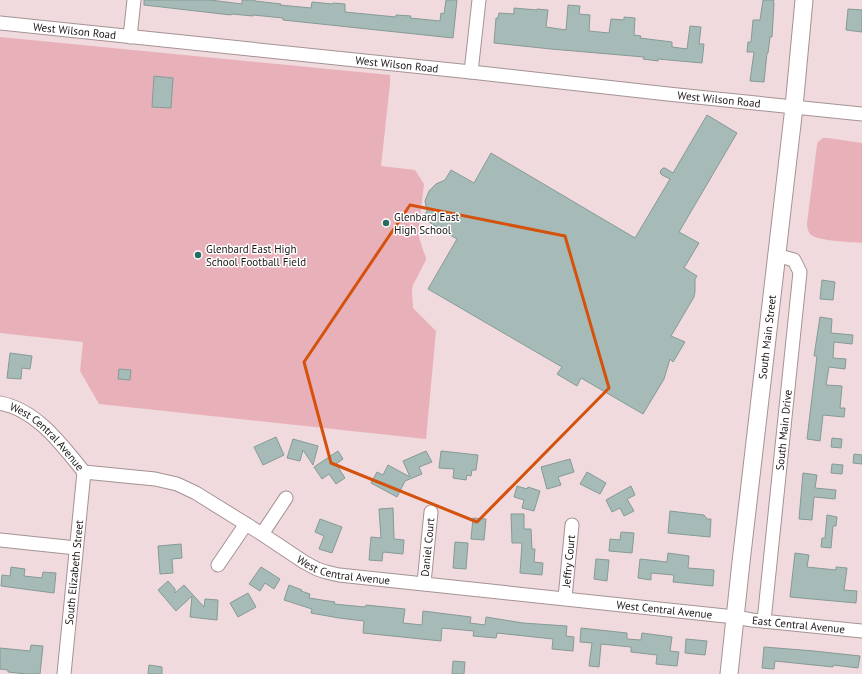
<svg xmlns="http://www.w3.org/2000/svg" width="862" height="674" viewBox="0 0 862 674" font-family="'PT Sans',sans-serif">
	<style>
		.green { fill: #e8b1b9 }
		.building { fill: #a6bbb7; stroke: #869a96 }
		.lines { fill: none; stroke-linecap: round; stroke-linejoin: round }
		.minor-casing { stroke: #a59294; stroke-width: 15 }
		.major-casing { stroke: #a59294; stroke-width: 19 }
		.minor { stroke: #fff; stroke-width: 13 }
		.major { stroke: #fff; stroke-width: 17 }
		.marked { fill: none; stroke: #d4520d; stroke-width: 3; stroke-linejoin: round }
		.poi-dot { fill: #256d63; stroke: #fff; stroke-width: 1.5 }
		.labels { text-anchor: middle; stroke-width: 3; stroke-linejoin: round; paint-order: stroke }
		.street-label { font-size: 11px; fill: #1d1617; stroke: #fff }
		.poi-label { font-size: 11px; fill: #1d1617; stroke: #fff; text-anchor: start }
	</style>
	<rect width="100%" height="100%" fill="#f0dadd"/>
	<g class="green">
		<path d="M0,37L390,75V84L381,166L415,170L424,184L418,234L424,253L426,257V260L413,285L412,290L413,308L436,331L426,439L99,404L80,371L83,342L0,333Z"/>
		<path d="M823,138H828L862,143V243C851,242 819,241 811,235C808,232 807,228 807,223L817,145L818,142Z"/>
	</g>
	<g class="building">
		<path d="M144,0H210L242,4V0H255V1L281,4L280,5L311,8L312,2L332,4L333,3L345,4V12L396,17V15L411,16L410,18L440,21L441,13L444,14L446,0H457L453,38L283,20V18L253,15V16L232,14L231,15L144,5Z"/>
		<path d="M763,0H774L773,3H774L772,37H770L768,53H767L764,82L750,81L754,52H747L748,42H751L753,20H760Z"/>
		<path d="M568,5L580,6L579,14L590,15L589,31L609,33L611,19L624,20V17L635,18L634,35L641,36L640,38L672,42V47L687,49L690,26L701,27L699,44H704L702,63L658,59V61L643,59L644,57L551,49L494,43L496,18H498L499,13L514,14V8L537,10V9L548,10L546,27L566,30Z"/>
		<path d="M848,9L862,10V32L846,30Z"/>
		<path d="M154,76L173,78L171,108L152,107Z"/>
		<path d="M707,115L737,133L679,232L699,243L684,268L697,276L695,279V291L694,297L671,336L685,342L673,362L670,359L664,379L643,414L581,378L577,386L557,374L562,367L428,289L457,239L422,218L427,211L425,201L429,191L436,184L445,180L451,170L474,183L491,153L635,238L670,179L662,175L660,173L661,170L663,168H665L673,173Z"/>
		<path d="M822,280L835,282L833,300L820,299Z"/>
		<path d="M820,317L832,319L831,333L853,335L852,344L834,342L833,358L846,359L845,369L829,367L826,385L842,386L840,408H845L844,417L823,415L820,441L807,439L810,414L817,356H814Z"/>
		<path d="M10,353L32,356L30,369L22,368L21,379L7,378Z"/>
		<path d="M119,369L131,370L130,380L118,379Z"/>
		<path d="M276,437L284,455L263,465L254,447Z"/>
		<path d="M832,438L842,439L841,448L831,447Z"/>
		<path d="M293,439L318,446L313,465L303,450L300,461L287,458Z"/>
		<path d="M338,451L343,459L336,464L345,478L336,484L329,474L322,479L314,467Z"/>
		<path d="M426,451L432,462L419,467L422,474L405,481L397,497L371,483L377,472L383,475L388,465L410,477L403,461Z"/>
		<path d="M441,451L478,455L476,470H472L471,476L467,475L466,480L453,478L454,469L439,468Z"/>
		<path d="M854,454L862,455V464L853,463Z"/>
		<path d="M570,459L574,472L558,477L561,485L547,489L541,467Z"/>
		<path d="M832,464L843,465L842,474L831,473Z"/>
		<path d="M587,472L606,483L600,494L580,484Z"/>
		<path d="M803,473L817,475L815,488L836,490L835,499L814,497L812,520L799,519Z"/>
		<path d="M517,486L527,489L528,487L540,491L534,511L522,508L524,500L514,497Z"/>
		<path d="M631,486L635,495L627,499L634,511L624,516L620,508L612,512L606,500Z"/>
		<path d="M393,508L394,539L404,540L403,554L383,552L382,561L369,560L371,537L381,538L379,509Z"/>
		<path d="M670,511L704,515L707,519H711L710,537L668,533Z"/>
		<path d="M511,514H524V529H531L532,549H535L534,562L543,563L542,575L520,573L522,543H512Z"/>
		<path d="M827,515L837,517L836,526H833L831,548L821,547L822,538H825Z"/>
		<path d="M473,518L486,519L484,540L471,539Z"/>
		<path d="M320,519L342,527L332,553L319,549L324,536L315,532Z"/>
		<path d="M621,532L634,533L632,553L609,551L610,539L620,540Z"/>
		<path d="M455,542L468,543L466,569L453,568Z"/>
		<path d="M181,544L182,558L172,559L173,573L160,574L158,546Z"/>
		<path d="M668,553L689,556L688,568L714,570L713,586L673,582L674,575L651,573V580L638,578L640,559L667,562Z"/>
		<path d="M795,553L809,555L807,567L836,570V567L847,568L844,590L857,591L856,603L790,597Z"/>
		<path d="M596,559L609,560L607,581L594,579Z"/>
		<path d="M11,567L25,569L24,576L42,578L43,572L56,573L54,593L1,586L2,575L10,576Z"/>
		<path d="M261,567L280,579L274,589L265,583L260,591L249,584Z"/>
		<path d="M168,581L175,589V593L184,585L204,607L205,599L218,600L217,620L190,617L192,596L176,611L158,590Z"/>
		<path d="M289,585L302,590L301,591L310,594L309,598L335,602L334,604L365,607L366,605L405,609L403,623L422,625L423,611L471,617L470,623L485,625L486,617L523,623L567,626L566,636L574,637L573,651L552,649L553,639L497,633L496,638L473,636L474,631L442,628L441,641L363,633L364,621L339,618L311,613L312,609L284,600Z"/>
		<path d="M248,593L256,607L238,617L230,603Z"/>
		<path d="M581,628L627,633V639L641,640L642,633L672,637L670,651L679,652L677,666L656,664L657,655L631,652V647L601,644L599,667L589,666L592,643L580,642Z"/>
		<path d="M686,639L707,641L705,655L685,653Z"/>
		<path d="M31,645L43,646L40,674H26L8,672V670L0,669V648L30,651Z"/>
		<path d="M764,647L814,651L860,656L858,668L833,665V667L775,661L774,669L762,668Z"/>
		<path d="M453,661L465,662L464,674H452Z"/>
		<path d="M149,665L162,667V674H148Z"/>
	</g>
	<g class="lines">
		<defs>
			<g id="minor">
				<path id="s1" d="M0,23L471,72L668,94L862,114"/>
				<path d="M130,37L134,0"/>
				<path d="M471,72L479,0"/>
				<path id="s2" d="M0,403C37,410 61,444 84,472L155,479L177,484L196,493L262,534L304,562L317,569L326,572L339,575L735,617L752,620L862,631"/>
				<path d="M262,534L286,498"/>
				<path d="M0,540L76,548"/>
				<path d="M218,565L246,524"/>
				<path id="s3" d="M424,583L431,512"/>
				<path id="s4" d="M565,598L572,525"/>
				<path id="s5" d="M764,621L800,272L794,260L776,255"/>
				<path id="s6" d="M64,674L84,472"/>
			</g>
			<g id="major">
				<path id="s7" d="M729,674L741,562L794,107L804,0"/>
			</g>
		</defs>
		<use href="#minor" class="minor-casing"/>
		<use href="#major" class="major-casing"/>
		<use href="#minor" class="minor"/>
		<use href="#major" class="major"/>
	</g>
	<path class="marked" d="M410,205L565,236L609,388L477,522L331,463L304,362Z"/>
	<g class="poi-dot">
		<circle cx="386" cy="223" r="4"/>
		<circle cx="198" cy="255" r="4"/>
	</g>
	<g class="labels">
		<g class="street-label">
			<text dy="4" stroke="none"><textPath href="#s1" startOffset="75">West Wilson Road</textPath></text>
			<text dy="4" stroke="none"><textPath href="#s1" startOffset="399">West Wilson Road</textPath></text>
			<text dy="4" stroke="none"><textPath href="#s1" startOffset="723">West Wilson Road</textPath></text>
			<text dy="4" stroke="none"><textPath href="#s7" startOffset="339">South Main Street</textPath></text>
			<text dy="4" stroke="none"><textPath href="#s5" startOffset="192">South Main Drive</textPath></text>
			<text dy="4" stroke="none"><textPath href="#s2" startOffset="59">West Central Avenue</textPath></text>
			<text dy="4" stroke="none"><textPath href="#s3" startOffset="36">Daniel Court</textPath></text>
			<text dy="4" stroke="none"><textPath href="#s4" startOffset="37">Jeffry Court</textPath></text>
			<text dy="4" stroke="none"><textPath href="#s2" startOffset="395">West Central Avenue</textPath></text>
			<text dy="4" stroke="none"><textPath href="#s6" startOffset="102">South Elizabeth Street</textPath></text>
			<text dy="4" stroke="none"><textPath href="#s2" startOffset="719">West Central Avenue</textPath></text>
			<text dy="4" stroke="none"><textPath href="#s2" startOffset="854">East Central Avenue</textPath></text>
		</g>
		<g class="poi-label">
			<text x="394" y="221">Glenbard East<tspan x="394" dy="13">High School</tspan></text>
			<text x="206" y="253">Glenbard East High<tspan x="206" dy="13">School Football Field</tspan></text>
		</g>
	</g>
</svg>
